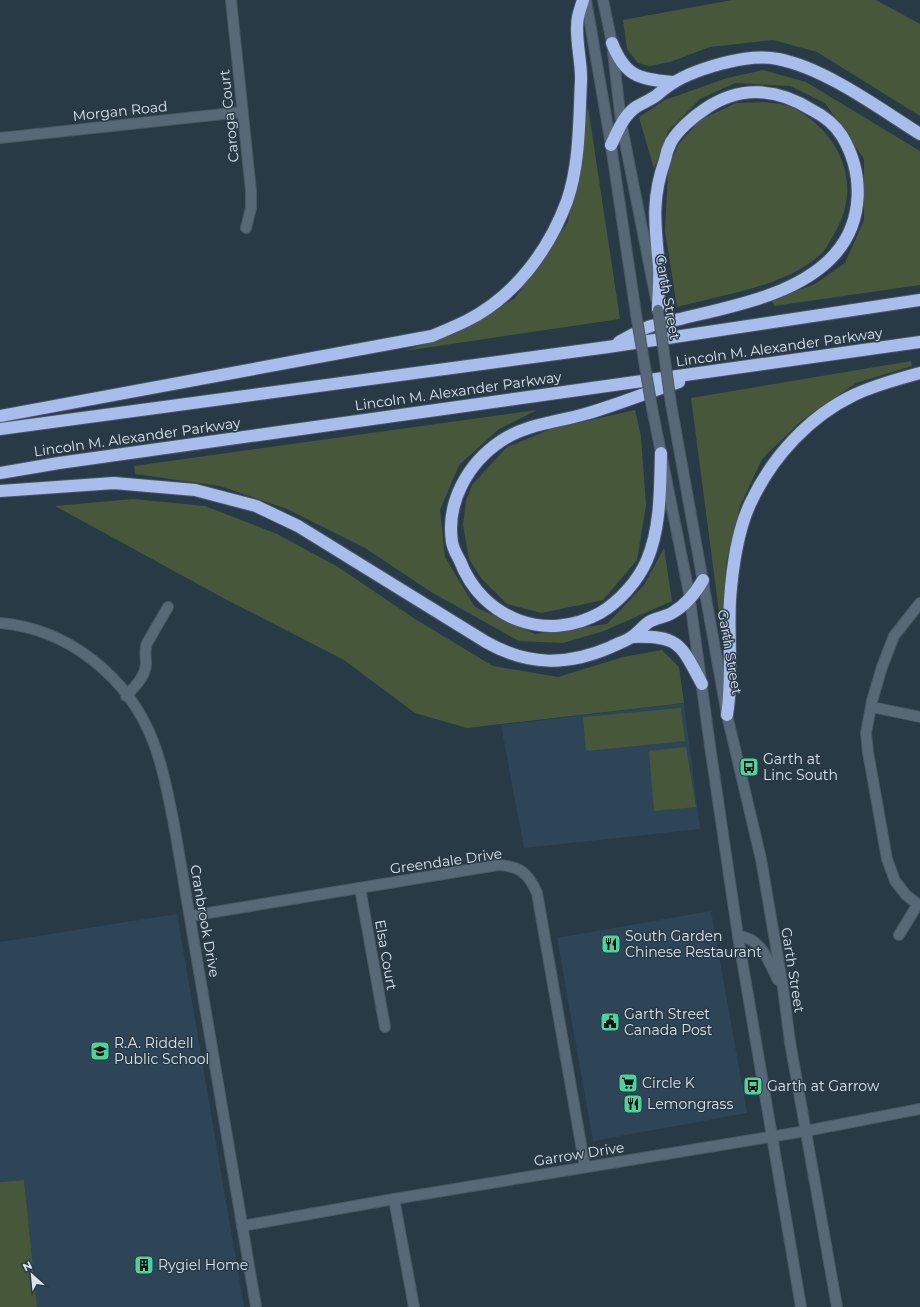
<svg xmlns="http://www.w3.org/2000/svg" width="920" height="1307" viewBox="0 0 920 1307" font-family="Montserrat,sans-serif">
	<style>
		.built { fill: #2e4557 }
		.green { fill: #47573a }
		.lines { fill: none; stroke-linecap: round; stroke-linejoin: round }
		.minor-casing { stroke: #495862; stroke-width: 12 }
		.secondary-casing { stroke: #495862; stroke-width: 12 }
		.motorway-casing { stroke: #495862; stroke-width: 14 }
		.minor { stroke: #576977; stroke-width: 10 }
		.secondary { stroke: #576977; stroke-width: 10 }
		.motorway { stroke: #a8bdeb; stroke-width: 12 }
		.secondary-bridge-casing { stroke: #495862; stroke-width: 12; stroke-linecap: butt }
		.secondary-bridge { stroke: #576977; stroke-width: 10 }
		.labels { text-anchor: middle; stroke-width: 3; stroke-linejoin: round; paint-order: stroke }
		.street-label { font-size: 14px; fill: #d9e4ec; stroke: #293a47 }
		.poi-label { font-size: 14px; fill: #d9e4ec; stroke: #293a47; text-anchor: start }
	</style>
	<rect width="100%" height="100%" fill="#293a47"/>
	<g class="built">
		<path d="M684,703L700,829L524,848L501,725Z"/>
		<path d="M711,911L747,1113L593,1141L557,938Z"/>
		<path d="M177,914L244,1307H37L24,1180L0,1182V942Z"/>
	</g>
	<g class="green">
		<path d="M732,0H876L920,24V116L817,52L773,40L710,47L670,62L649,66L638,63L627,49L623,20Z"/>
		<path d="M763,70L806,82L920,151V285L774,306L772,300L815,284L845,263L864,220V159L825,103L790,86L735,83L700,99L668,131L654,169L639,117L665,100L727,78Z"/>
		<path d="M762,102C771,103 784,103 792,107C840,132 864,185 834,234C831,239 827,247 823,252C789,286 722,295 677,307L665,231L668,171L678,145L700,120L736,103Z"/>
		<path d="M588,107L620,319L404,351L451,335L515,298L568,222Z"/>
		<path d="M911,361L912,366L856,383L801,421L762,459L740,506L726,563L724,613L719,612L691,398Z"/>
		<path d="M537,410L499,429L459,465L440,510L445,557L475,607L535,634L607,624L644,585L664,548L672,601L604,631L563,643L519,641L431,592L365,548L287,509L220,486L135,474L134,466Z"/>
		<path d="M635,410L641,437L646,505L637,560L603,600L542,613L507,604L481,578L469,559L463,525L466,501L472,485L507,447L551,429Z"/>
		<path d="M133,499L205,506L277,534L338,567L415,619L493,666L558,677L623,657L662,650L679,667L684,703L467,728L415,713L344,660L227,600L55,506Z"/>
		<path d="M681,708L685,741L586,751L583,717Z"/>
		<path d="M686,747L696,807L654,811L649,751Z"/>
		<path d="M24,1180L37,1307H0V1182Z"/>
	</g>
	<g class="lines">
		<defs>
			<g id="minor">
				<path d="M231,0L251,191V208L246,228"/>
				<path d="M0,138L242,112"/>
				<path d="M920,603L894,636L882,667L872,701L866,733L868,752L887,859L895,881L906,895L920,906"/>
				<path d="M0,623C69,629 128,677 153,741C164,770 169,800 175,830L256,1307"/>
				<path d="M126,696C134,687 145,678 146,664C146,657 144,650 147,643L168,607"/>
				<path d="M872,707L920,717"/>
				<path d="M360,888L385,1027"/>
				<path d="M190,916L498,865C520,866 528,873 537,893L585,1167"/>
				<path d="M899,935L918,904"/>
				<path d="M394,1199L414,1307"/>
				<path d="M242,1226L394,1199L806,1131L920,1109"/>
			</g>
			<g id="secondary">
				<path d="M586,0L611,145L636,314"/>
				<path d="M603,0L612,43L621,122L656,299"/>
				<path d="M671,404L727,715L761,859L783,988L790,1042L837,1307"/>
				<path d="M652,408L689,593L710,746L738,936L801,1307"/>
				<path d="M738,936C761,937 769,962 778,980"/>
			</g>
			<g id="motorway">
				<path d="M612,43C625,76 638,79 672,82"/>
				<path d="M611,145C618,131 623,116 636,107C642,103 651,100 657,95C674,80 690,73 713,66C734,60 756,55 778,59C825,68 880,109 920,134"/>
				<path d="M619,342C628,337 638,331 648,327C660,323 673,321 684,318C734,306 800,294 835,254C864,221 864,173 842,136C835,125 824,116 812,110C777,88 740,85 705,109C693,117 678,130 671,142C668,148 666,154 665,160C651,199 655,225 659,266C660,280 658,296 658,310"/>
				<path d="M0,416L432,336C444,331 456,326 468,320C515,296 549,250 567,201C580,164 579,120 581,81C582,62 574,35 578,17C579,12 581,6 583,0"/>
				<path d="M0,429L608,347L920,300"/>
				<path d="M661,453C660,488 661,527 647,560C638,581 619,602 600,613C546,643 482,619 460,561C457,555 453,549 452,542C446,502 468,463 501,441C526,424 558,422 585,414C617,405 648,392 679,382"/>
				<path d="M0,473L59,463L920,342"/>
				<path d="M0,491L114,483L195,490L256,506L298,526L486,642C528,666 567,666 611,647C618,643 627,641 633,636C639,632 643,626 649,622C656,618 665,617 672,613C686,605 695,594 703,580"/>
				<path d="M632,637C680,635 681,645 702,684"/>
				<path d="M727,715C733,677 728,639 730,600C732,570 738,527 752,500C773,456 810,416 854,395C875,385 898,379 920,373"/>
			</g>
		</defs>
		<use href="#minor" class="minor-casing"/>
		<use href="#secondary" class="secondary-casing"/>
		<use href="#motorway" class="motorway-casing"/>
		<use href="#minor" class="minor"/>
		<use href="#secondary" class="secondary"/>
		<use href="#motorway" class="motorway"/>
		<defs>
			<g id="secondary-bridge">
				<path d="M658,310L671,404"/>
				<path d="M636,314L652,408"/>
			</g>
		</defs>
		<use href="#secondary-bridge" class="secondary-bridge-casing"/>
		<use href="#secondary-bridge" class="secondary-bridge"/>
	</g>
	<defs>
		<symbol id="bus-square" viewBox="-11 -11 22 22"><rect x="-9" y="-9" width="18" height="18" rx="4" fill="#48d49d" stroke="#293a47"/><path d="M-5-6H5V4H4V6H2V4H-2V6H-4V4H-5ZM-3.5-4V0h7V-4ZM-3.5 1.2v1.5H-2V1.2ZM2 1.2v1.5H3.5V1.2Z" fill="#111"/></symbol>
		<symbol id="restaurant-square" viewBox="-11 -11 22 22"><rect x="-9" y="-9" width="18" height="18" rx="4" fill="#48d49d" stroke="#293a47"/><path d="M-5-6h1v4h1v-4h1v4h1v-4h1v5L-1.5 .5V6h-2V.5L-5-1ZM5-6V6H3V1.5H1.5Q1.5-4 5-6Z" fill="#111"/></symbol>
		<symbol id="civic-square" viewBox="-11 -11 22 22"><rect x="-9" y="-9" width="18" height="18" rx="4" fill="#48d49d" stroke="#293a47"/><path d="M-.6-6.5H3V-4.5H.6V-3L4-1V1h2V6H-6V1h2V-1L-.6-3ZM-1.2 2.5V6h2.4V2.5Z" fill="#111"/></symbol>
		<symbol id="school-square" viewBox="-11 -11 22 22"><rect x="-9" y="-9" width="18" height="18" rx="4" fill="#48d49d" stroke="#293a47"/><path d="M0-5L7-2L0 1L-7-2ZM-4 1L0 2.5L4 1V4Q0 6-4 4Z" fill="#111"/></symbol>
		<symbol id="supermarket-square" viewBox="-11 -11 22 22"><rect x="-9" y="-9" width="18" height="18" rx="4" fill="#48d49d" stroke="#293a47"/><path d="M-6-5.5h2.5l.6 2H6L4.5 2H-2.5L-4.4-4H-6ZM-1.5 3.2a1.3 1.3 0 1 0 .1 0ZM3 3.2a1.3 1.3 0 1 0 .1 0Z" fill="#111"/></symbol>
		<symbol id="building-square" viewBox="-11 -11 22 22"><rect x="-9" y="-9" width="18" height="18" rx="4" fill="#48d49d" stroke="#293a47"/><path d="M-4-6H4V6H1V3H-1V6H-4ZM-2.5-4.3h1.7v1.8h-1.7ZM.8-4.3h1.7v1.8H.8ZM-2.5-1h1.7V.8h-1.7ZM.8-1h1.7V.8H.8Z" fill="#111"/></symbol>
	</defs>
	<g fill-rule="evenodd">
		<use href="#bus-square" x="738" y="756" width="22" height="22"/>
		<use href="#restaurant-square" x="600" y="933" width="22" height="22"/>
		<use href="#civic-square" x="599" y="1011" width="22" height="22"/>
		<use href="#school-square" x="89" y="1040" width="22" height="22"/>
		<use href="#supermarket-square" x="617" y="1072" width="22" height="22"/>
		<use href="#bus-square" x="742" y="1075" width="22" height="22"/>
		<use href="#restaurant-square" x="622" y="1093" width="22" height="22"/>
		<use href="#building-square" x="133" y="1254" width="22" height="22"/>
	</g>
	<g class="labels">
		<g class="street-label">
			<text transform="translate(120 111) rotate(-6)" y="5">Morgan Road</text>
			<text transform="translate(229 116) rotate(-96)" y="5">Caroga Court</text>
			<text transform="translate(668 297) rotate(80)" y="5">Garth Street</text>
			<text transform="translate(779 347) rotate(-8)" y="5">Lincoln M. Alexander Parkway</text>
			<text transform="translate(458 391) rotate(-8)" y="5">Lincoln M. Alexander Parkway</text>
			<text transform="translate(137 437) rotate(-8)" y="5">Lincoln M. Alexander Parkway</text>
			<text transform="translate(730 652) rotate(80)" y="5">Garth Street</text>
			<text transform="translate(446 861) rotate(-8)" y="5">Greendale Drive</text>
			<text transform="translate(205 921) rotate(80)" y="5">Cranbrook Drive</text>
			<text transform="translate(386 955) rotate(80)" y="5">Elsa Court</text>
			<text transform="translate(793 970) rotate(81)" y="5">Garth Street</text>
			<text transform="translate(579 1154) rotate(-9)" y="5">Garrow Drive</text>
		</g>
		<g class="poi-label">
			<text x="763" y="764">Garth at<tspan x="763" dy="16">Linc South</tspan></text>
			<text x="625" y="941">South Garden<tspan x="625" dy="16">Chinese Restaurant</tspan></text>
			<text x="624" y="1019">Garth Street<tspan x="624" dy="16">Canada Post</tspan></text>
			<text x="114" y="1048">R.A. Riddell<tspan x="114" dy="16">Public School</tspan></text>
			<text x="642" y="1088">Circle K</text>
			<text x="767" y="1091">Garth at Garrow</text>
			<text x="647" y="1109">Lemongrass</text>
			<text x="158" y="1270">Rygiel Home</text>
		</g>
	</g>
	<g transform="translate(32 1275) rotate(333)" stroke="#293a47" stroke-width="3" paint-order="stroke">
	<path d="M0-3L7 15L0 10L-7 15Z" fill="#d9e4ec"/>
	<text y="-6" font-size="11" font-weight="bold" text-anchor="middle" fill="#d9e4ec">N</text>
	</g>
</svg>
